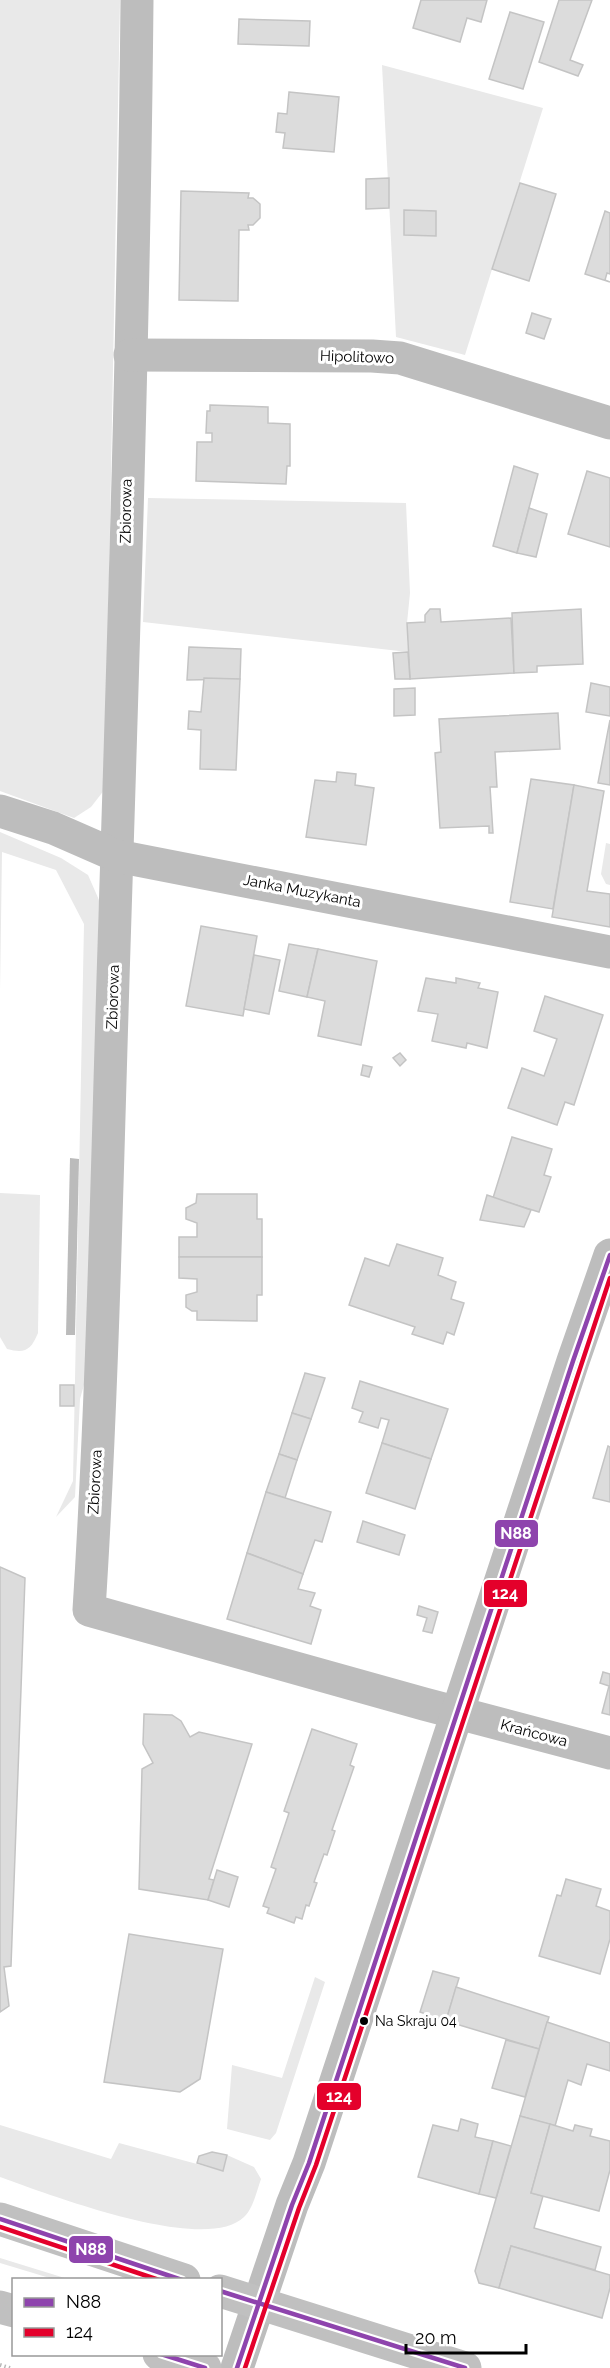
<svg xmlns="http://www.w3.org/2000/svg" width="610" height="2368" viewBox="0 0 610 2368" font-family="Raleway,sans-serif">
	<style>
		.green { fill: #e9e9e9 }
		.water { fill: #bbb }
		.building { fill: #dcdcdc; stroke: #c4c4c4; stroke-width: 1.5 }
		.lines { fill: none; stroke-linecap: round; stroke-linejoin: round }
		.path { stroke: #b8b8b8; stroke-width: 4; stroke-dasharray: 1.5 3; stroke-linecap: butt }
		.minor { stroke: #bdbdbd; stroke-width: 33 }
		.secondary { stroke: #c0c0c0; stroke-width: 33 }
		.bus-1-casing { stroke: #fff; stroke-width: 9 }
		.bus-2-casing { stroke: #fff; stroke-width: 9 }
		.bus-1 { stroke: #8e44ad; stroke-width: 4.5 }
		.bus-2 { stroke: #e4002b; stroke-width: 4.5 }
		.bus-dot { fill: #000; stroke: #fff; stroke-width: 2 }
		.labels { text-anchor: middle; stroke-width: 6; stroke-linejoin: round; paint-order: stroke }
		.bus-label { font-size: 14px; fill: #000; stroke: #fff; text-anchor: start }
		.street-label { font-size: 15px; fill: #000; stroke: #fff }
		.line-badge { stroke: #fff; stroke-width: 2 }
		.badge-label { font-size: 16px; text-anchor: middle; font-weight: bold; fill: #fff }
	</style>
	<rect width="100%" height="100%" fill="#fff"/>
	<g class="green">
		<path d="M0,0H120L105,789L91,807L74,818L0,791Z"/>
		<path d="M382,65L543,108L465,355L396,337Z"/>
		<path d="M148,498L406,503L410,593L407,623L408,652L143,622Z"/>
		<path d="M0,832L61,858L88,875L99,900L93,1353L80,1399L75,1497L56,1517L73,1481L84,924L56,870L2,852L0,991Z"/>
		<path d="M606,843L610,844V885L606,884L601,874Z"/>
		<path d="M0,1193L40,1195L38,1333C31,1350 25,1354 7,1349L0,1337Z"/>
		<path d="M315,1977L325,1982L276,2133L270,2140L227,2129L232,2065L282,2078Z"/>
		<path d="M0,2125L111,2159L119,2143L223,2171L227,2155L254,2167L261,2179C257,2190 253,2209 244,2217C205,2255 48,2194 0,2177Z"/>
		<path d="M0,2258L68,2279H53L0,2263Z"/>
	</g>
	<path class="water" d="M70,1158L79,1159L75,1335H66Z"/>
	<g class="building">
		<path d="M421,0H487L481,22L467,18L460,42L413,28Z"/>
		<path d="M559,0H592L570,60L583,65L578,76L539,62Z"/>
		<path d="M510,12L544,22L523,89L489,79Z"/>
		<path d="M239,19L310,21L309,46L238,44Z"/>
		<path d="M289,92L339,97L334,152L283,148L285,133L276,132L278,113L287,114Z"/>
		<path d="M389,178V208L366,209V179Z"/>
		<path d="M520,183L556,194L529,281L492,269Z"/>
		<path d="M181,191L249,193L248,198H253L260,204V218L253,225H248L249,230H239L238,301L179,300Z"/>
		<path d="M404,210L436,211V236L404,235Z"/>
		<path d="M605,211L610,213V274L607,273L605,280L610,282L585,274Z"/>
		<path d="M532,313L551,319L544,339L526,333Z"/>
		<path d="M210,405L268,407V423L290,424V466H287L286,484L196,481L197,442H212V433H206L207,411H210Z"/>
		<path d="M514,466L538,474L517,553L493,546Z"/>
		<path d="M587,471L610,478V547L568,534Z"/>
		<path d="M529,508L547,514L536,557L517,553Z"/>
		<path d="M430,609H440L441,622L511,618L514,673L410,679L407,623L425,622V615Z"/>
		<path d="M581,609L583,664L537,666V672L514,673L512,613Z"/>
		<path d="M189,647L241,649L240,679L187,680Z"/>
		<path d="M408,652L410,679H395L393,653Z"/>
		<path d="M204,678L240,679L236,770L200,769L201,730L188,729L189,711L201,712Z"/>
		<path d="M591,683L610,687V716L586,712Z"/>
		<path d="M415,688V715L394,716V689Z"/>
		<path d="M558,713L560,749L495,752L497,787H490L493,833H489V826L440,828L435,753L441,752L439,719Z"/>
		<path d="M610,720V785L598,783Z"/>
		<path d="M337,772L356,774L355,785L374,788L366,845L306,837L315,780L336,782Z"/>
		<path d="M531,779L574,785L553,909L510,902Z"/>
		<path d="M574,785L604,791L587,891L610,894V927L552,917Z"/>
		<path d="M201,926L257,936L243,1016L186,1006Z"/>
		<path d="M289,944L318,949L307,997L279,991Z"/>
		<path d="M318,949L377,961L361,1045L318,1036L325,1001L307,997Z"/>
		<path d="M254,955L280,960L269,1014L244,1009Z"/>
		<path d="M426,978L456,983V978L480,983L478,988L498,992L487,1048L467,1043L466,1048L432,1041L438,1014L418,1011Z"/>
		<path d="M545,996L603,1015L574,1105L565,1102L557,1125L508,1108L522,1068L544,1076L557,1039L534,1031Z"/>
		<path d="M400,1053L406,1060L400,1066L393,1058Z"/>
		<path d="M363,1065L372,1067L369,1077L361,1075Z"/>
		<path d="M512,1137L552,1149L544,1175L551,1177L539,1212L493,1198Z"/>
		<path d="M197,1194H257V1219H262V1257H179V1237H197V1223L186,1219V1208L196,1203Z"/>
		<path d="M487,1195L531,1210L524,1227L480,1220Z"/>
		<path d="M397,1244L443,1258L438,1275L456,1282L451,1299L464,1303L454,1335L447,1332L443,1344L412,1334L415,1327L349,1305L365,1258L389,1266Z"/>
		<path d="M179,1257H262V1295H257V1321L197,1320V1311H192L186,1307V1295L197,1292V1279L179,1278Z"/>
		<path d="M305,1373L325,1378L311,1419L292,1413Z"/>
		<path d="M360,1381L448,1409L431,1459L382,1443L389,1420L381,1418L378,1428L359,1422L363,1412L352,1408Z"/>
		<rect x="60" y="1385" width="14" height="21"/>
		<path d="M292,1413L311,1419L297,1460L279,1454Z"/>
		<path d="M382,1443L431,1459L415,1509L366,1493Z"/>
		<path d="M608,1446L610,1447V1502L593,1498Z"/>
		<path d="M279,1454L297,1460L285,1498L266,1492Z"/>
		<path d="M266,1492L331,1512L322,1542L315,1540L303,1574L247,1553Z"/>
		<path d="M363,1521L405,1535L399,1555L357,1542Z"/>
		<path d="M247,1553L303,1574L298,1589L315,1593L310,1606L321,1610L311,1644L227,1619Z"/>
		<path d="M0,1567L25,1578L11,1966L4,1967L9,2006L0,2012Z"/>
		<path d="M419,1606L438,1612L432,1633L423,1631L427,1618L417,1615Z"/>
		<path d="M603,1672L610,1674V1715L602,1713L609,1686L600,1683Z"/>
		<path d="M144,1714L172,1715L181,1721L190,1737L199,1732L252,1744L209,1879L214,1880L208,1900L139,1889L142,1769L153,1763L143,1744Z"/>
		<path d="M312,1729L357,1744L350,1765L354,1767L332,1830L335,1831L327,1855L324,1854L314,1882L317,1883L309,1906L306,1905L302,1919L296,1917L294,1923L267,1913L269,1908L263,1906L276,1869L271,1867L289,1813L284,1811Z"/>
		<path d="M217,1870L238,1877L229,1907L208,1900Z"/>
		<path d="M566,1879L601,1889L596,1906L610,1911V1939L600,1974L539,1956L557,1895L561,1896Z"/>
		<path d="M129,1934L223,1949L200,2079L180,2092L104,2082Z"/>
		<path d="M433,1971L459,1978L446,2021L420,2012Z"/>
		<path d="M456,1987L549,2017L539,2049L446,2021Z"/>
		<path d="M547,2022L610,2043V2071L587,2064L581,2085L568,2080L555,2126L520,2116Z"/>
		<path d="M506,2040L539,2049L525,2097L492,2088Z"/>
		<path d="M520,2116L550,2124L531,2193L543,2196L534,2228L601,2247L595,2270L511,2246L499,2288L479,2283L475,2271Z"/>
		<path d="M461,2119L478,2124L475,2137L493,2141L479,2194L418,2177L433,2125L458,2131Z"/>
		<path d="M550,2124L573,2131L575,2125L592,2129L590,2136L610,2141V2170L599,2211L531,2193Z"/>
		<path d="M493,2141L511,2146L496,2198L479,2194Z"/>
		<path d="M212,2152L227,2155L223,2171L197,2163L199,2156Z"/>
		<path d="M511,2246L610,2275V2288L602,2318L499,2288Z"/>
	</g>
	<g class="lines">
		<path class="path" d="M0,2365L10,2368"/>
		<g class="minor">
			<path d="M137,0C134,316 124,631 114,947C107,1168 103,1389 89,1610L424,1704L610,1753"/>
			<path d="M130,355L372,356L400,358L610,423"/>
			<path d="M0,811L53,828L117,856L610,952"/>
			<path d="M237,2368L292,2205L309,2163L573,1361L610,1255"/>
		</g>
		<g class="secondary">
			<path d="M0,2219L184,2280"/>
			<path d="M220,2291L465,2368"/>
			<path d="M0,2307L14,2311"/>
			<path d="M159,2354L205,2368"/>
		</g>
		<defs>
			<g id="bus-1">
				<path d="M0,2219L182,2280"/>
				<path d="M220,2291L465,2368"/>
				<path d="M161,2354L205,2368"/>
				<path d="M237,2368L292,2205L309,2163L573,1361L610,1255"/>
			</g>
			<g id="bus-2">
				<path d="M0,2227L159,2280"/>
				<path d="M245,2368L299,2208L316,2165L610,1278"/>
			</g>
		</defs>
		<use href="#bus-1" class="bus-1-casing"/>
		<use href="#bus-2" class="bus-2-casing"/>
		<use href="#bus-1" class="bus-1"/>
		<use href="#bus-2" class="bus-2"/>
	</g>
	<circle class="bus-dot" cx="364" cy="2021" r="5"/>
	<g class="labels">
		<g class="bus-label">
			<text x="375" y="2026">Na Skraju 04</text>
		</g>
		<g class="street-label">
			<text transform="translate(357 357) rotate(2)" y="5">Hipolitowo</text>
			<text transform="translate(126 511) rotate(-89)" y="5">Zbiorowa</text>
			<text transform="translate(302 891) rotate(11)" y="5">Janka Muzykanta</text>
			<text transform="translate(113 997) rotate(-88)" y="5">Zbiorowa</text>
			<text transform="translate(95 1482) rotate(-87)" y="5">Zbiorowa</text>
			<text transform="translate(534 1733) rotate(15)" y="5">Krańcowa</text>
		</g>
	</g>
	<g class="line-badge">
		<rect x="494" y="1519" width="45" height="29" rx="6" fill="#8e44ad"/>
		<rect x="483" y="1579" width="45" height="29" rx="6" fill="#e4002b"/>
		<rect x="316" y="2082" width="46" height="29" rx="6" fill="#e4002b"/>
		<rect x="68" y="2235" width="46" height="29" rx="6" fill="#8e44ad"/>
	</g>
	<g class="badge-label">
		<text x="516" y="1539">N88</text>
		<text x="505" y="1599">124</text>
		<text x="339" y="2102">124</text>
		<text x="91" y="2255">N88</text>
	</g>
	<rect x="12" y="2278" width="210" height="78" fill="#ffffff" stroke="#999999" stroke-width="1.5"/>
	<rect x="24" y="2298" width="30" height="9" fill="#8e44ad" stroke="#999999" stroke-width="1.5"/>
	<text x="66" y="2308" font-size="18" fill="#000000">N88</text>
	<rect x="24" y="2328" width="30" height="9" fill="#e4002b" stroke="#999999" stroke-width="1.5"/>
	<text x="66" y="2338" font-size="18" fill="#000000">124</text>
	<path d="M406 2344v9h120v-9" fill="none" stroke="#000000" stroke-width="3"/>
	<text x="415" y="2344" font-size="18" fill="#000000" stroke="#ffffff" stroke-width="4.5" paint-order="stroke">20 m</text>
</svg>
